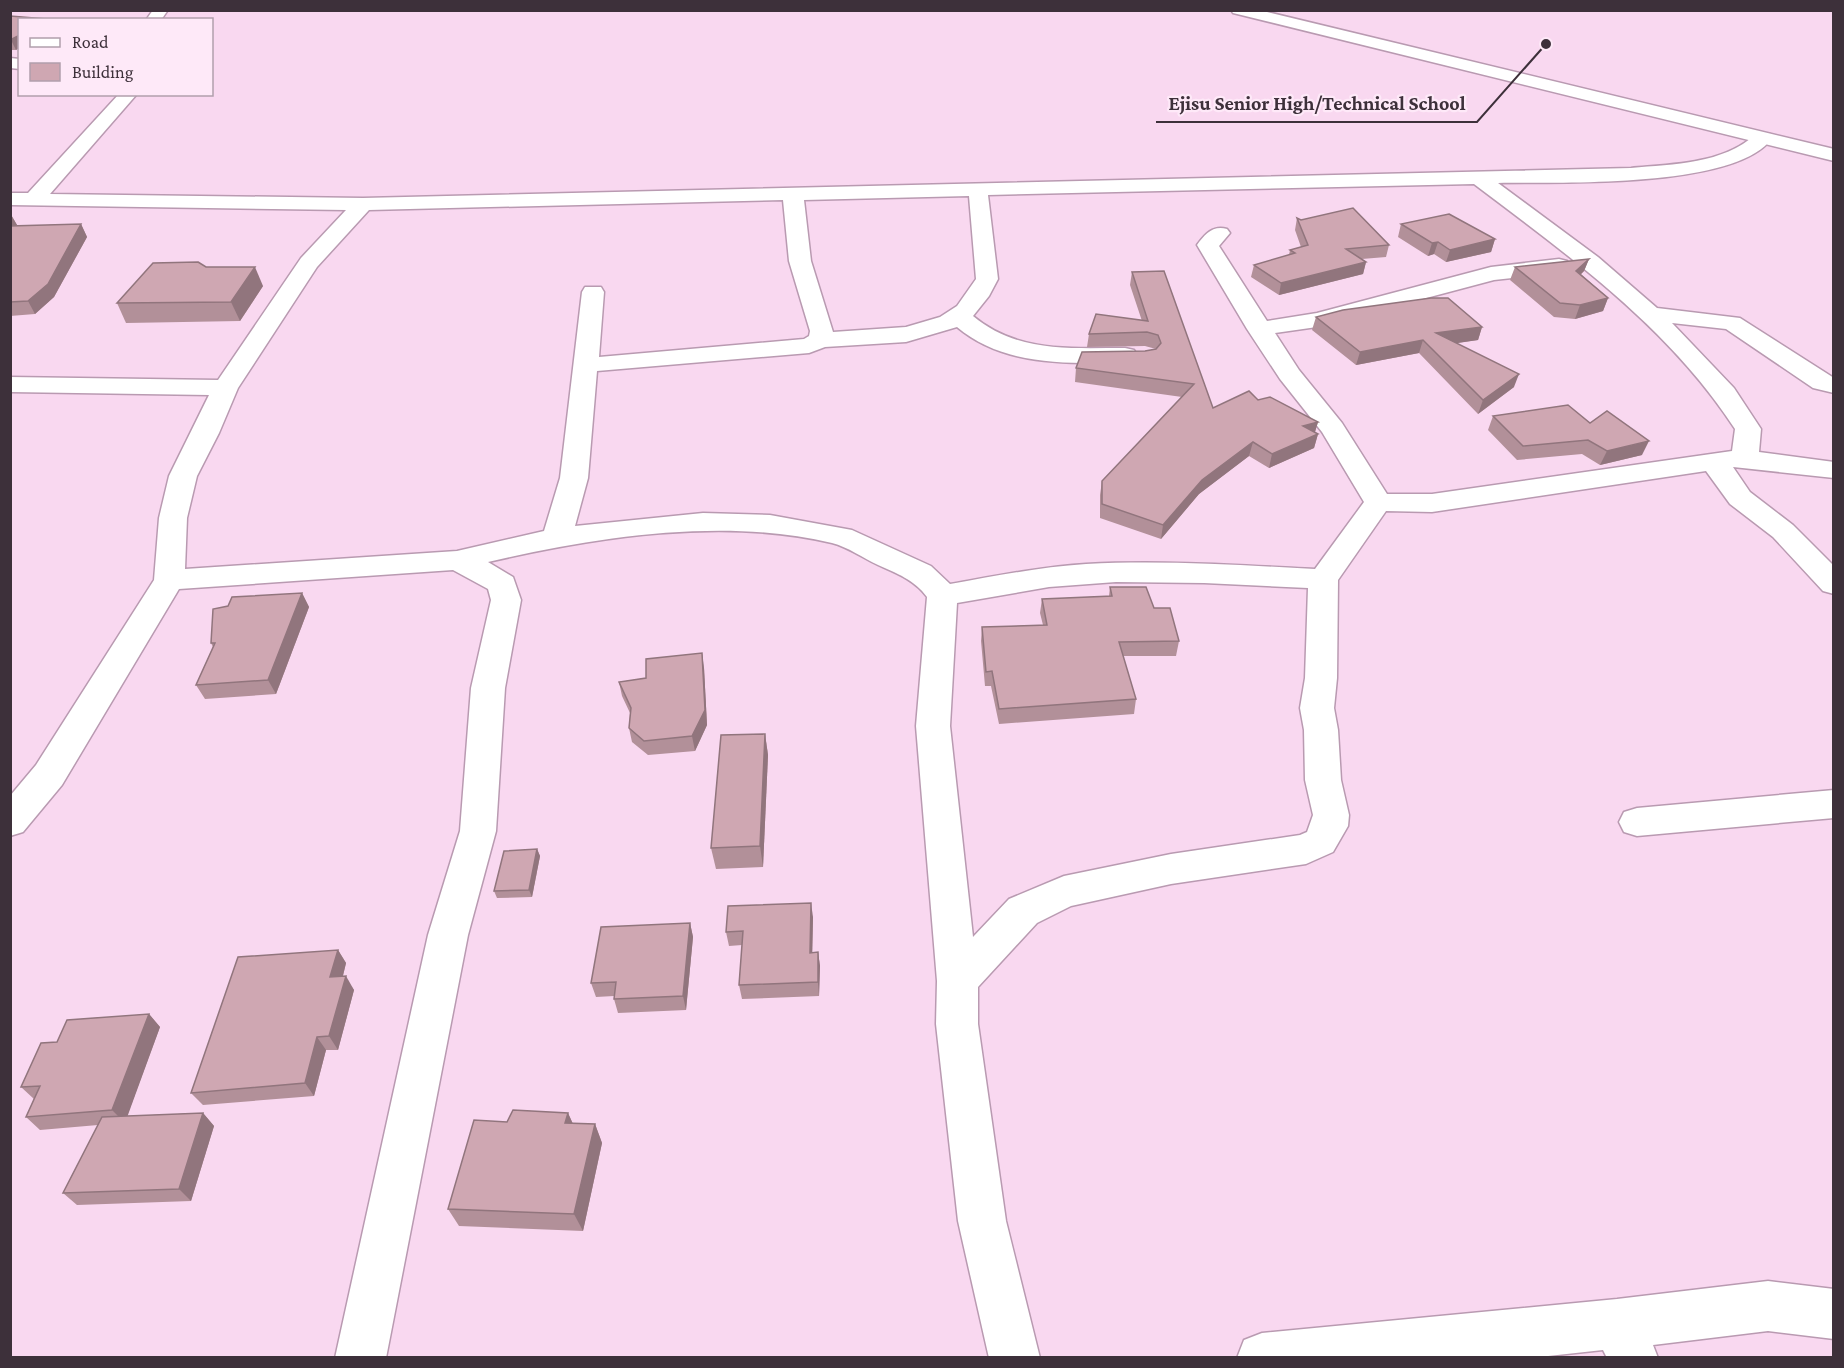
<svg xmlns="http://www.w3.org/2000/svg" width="1844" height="1368" viewBox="0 0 1844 1368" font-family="'Crimson Pro',serif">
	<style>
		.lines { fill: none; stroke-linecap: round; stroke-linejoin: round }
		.minor-casing { stroke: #b99ab1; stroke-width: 3 }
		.secondary-casing { stroke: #b99ab1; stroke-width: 3 }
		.minor { fill: #fff; fill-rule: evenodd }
		.secondary { fill: #fff; fill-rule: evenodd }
		.wall { fill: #b29099 }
		.shaded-wall { fill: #91757d }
		.building { fill: #cfa7b2; stroke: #91757d; stroke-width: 1.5 }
		.leader { fill: none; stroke: #3d303a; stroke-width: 2 }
		.callout-dot { fill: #3d303a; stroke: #fee9f8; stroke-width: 2 }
		.callout-label { font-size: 20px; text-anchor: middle; font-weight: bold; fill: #3d303a; stroke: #fee9f8; stroke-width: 4.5; stroke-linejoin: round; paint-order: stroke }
	</style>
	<rect width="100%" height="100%" fill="#f9d8f0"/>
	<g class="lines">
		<defs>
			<g id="minor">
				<path d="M153,10H168L161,20H146Z"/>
				<path d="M10,58L20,59V69L10,68Z"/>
				<path d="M119,94H137L50,194L363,198L1631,168C1674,164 1723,164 1756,134H1770L1772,138C1737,189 1558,182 1498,183L1598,257L1657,308L1740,318L1834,378V393L1813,388L1726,329L1672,323L1734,388L1761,429L1759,452L1834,462V478L1733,467L1750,492L1793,525L1834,566V594L1823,591L1773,537L1730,504L1706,471L1432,512L1386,511L1338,580L1337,678L1334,708L1338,730L1341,780L1349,815L1348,826L1333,852L1306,864L1171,884L1071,906L1037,923L978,987V1024L1006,1221L1040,1358H989L958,1221L936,1024L937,981L916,726L927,597C915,580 896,573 878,565C863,558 848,547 832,543C723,517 597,537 488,562L513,577L521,600L505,688L496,831L468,935L386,1358H335L428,935L460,831L471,688L491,600L488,589L453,570L179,589L62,785L23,832L10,836V796L36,765L154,580L159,518L169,476L209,395L10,392V377L218,380L301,258L346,210L10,205V193H28ZM1474,184C1569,256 1669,327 1735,429L1732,451L1432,494H1387L1342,423L1299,370L1275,333L1317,327L1494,280L1559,273L1567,271L1570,266L1567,261L1559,259L1491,267L1317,313L1267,321L1219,246L1230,233L1227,229C1213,225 1205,234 1197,245L1247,329L1280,379L1322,432L1364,502L1315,569C1238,565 1162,560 1086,564C1040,567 995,576 950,584L931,566L852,530L770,515L703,513L575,526L588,478L597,371L809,353L825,347L906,342L957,327C995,359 1044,363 1092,363C1106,362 1120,363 1134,360L1137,355L1134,350L1125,348C1071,348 1017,353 973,316L989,296L998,279L988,195ZM969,196L976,279L957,306L940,317L906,327L833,332L811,261L804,200ZM783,200L789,261L810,331L809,336L804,339L599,357L604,292L601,287H585L582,292L560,478L544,531L457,551L185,569L187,518L197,476L219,433L238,388L317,267L369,210ZM1116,582L1204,583L1308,588L1305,678L1300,708L1304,730L1305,780L1313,815L1307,832L1300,835L1171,854L1064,876L1009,899L973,937L950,726L957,603L1049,587Z"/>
				<path d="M1834,790V818L1637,836L1624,832L1619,822L1624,812L1637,808Z"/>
				<path d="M1768,1281L1834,1289V1339L1768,1331L1653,1345L1658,1358H1607L1603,1350L1530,1358H1237L1244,1340L1262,1333L1617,1299Z"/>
			</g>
			<path id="secondary" d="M1231,10H1259L1834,149V161L1233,13Z"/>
		</defs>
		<use href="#minor" class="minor-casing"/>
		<use href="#secondary" class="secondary-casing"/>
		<use href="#minor" class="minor"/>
		<use href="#secondary" class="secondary"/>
	</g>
	<g class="wall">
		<path d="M10,16L48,19L49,20H20V47L16,50H10Z"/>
		<path d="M10,213L17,225L15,226L81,224L87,237L54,297L35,314L10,316Z"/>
		<path d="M1297,218L1301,220L1389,245L1386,257L1362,259L1366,262L1363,274L1279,295L1251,277L1254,265L1289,255L1290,250L1301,247L1295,230Z"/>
		<path d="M1401,224L1495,239L1491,252L1446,262L1434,254L1428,256L1398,237Z"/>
		<path d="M1589,259L1584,271L1581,274L1608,298L1603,311L1575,319L1554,317L1510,280L1515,267Z"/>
		<path d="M206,267L263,286L240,321L126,323L117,303Z"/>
		<path d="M1132,272L1213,408L1258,400L1318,422L1315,432L1318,434L1314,448L1269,468L1249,456L1199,494L1161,539L1100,518V495L1102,481L1182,397L1075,382L1076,368L1156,349L1145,346L1087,347L1089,334L1142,321L1130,285Z"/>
		<path d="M1316,317L1482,327L1478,340L1456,343L1514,387L1478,414L1419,353L1356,365L1312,330Z"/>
		<path d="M1493,416L1590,423L1642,455L1600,465L1582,454L1517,460L1488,430Z"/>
		<path d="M1110,587L1154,608L1179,641L1176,656H1123L1136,699L1134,714L999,724L991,686H985L981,641L982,627L1043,625L1040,613L1042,599L1109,596Z"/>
		<path d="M302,593L309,607L276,694L205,699L196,685L213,647L211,643Z"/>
		<path d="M704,668L707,725L695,751L648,755L632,742L629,728L630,713L622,696L619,682L646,678Z"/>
		<path d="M765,734L768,755L763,867L716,869L711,848Z"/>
		<path d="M537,849L540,856L532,897L497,898L494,891Z"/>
		<path d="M813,917L812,953L818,952L820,966L819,996L742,999L739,985L742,945L729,946L726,932Z"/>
		<path d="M690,923L693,937L686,1010L618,1013L614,999V996L596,997L591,983Z"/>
		<path d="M338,950L346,963L343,976L354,990L338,1050H326L314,1096L203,1105L191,1093Z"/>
		<path d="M149,1014L160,1027L127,1116L203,1113L214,1126L191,1201L77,1205L63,1193L98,1125L40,1130L26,1117L34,1099L21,1087L57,1042Z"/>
		<path d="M568,1113L573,1124H595L602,1143L583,1231L459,1226L448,1209L507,1122Z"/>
	</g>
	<g class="shaded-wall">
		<path d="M20,35V47L16,50L11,40Z"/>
		<path d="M10,213L17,225L10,231Z"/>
		<path d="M81,224L87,237L54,297L35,314L28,301Z"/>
		<path d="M1495,239L1491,252L1446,262L1450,250Z"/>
		<path d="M1438,242L1434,254L1428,256L1432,243Z"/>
		<path d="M1589,259L1584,271L1571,284L1576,271Z"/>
		<path d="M1366,262L1363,274L1279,295L1281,283Z"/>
		<path d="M255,267L263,286L240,321L231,302Z"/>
		<path d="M1608,298L1603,311L1575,319L1580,305Z"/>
		<path d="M1482,327L1478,340L1431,347L1436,333Z"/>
		<path d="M1423,340L1419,353L1356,365L1360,352Z"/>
		<path d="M1519,374L1514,387L1478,414L1483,400Z"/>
		<path d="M1318,422L1314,435L1318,434L1314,448L1269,468L1272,454L1303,426Z"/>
		<path d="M1649,441L1642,455L1600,465L1607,451Z"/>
		<path d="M1253,442L1249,456L1199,494L1161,539L1163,525L1202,480Z"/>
		<path d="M302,593L309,607L276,694L268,680Z"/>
		<path d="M702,653L704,668L707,725L695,751L692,736Z"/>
		<path d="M765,734L768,755L763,867L760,846Z"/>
		<path d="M537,849L540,856L532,897L529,890Z"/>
		<path d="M811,903L813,917L812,967L810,953Z"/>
		<path d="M690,923L693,937L686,1010L683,996Z"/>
		<path d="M338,950L346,963L339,991L330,977Z"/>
		<path d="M818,952L820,966L819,996L818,982Z"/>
		<path d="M346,976L354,990L338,1050L329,1036Z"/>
		<path d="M149,1014L160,1027L125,1123L112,1110Z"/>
		<path d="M317,1037L326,1050L314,1096L305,1083Z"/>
		<path d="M203,1113L214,1126L191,1201L179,1189Z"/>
		<path d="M568,1113L576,1131L565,1123Z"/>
		<path d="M595,1124L602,1143L583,1231L574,1214Z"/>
	</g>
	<g class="building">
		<path d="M10,16L48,19L47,20H20V35L10,40Z"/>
		<path d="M1353,208L1389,245L1346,249L1366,262L1281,283L1254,265L1295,253L1290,250L1308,245L1297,218L1301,220Z"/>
		<path d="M1449,214L1495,239L1450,250L1438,242L1432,243L1401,224Z"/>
		<path d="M81,224L48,284L28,301L10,302V226Z"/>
		<path d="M1589,259L1576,271L1608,298L1580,305L1560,303L1515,267Z"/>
		<path d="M198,262L206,267H255L231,302L117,303L153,263Z"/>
		<path d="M1164,271L1213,408L1249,391L1258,400L1270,397L1318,422L1303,426L1318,434L1272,454L1253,442L1202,480L1163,525L1102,504V481L1194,384L1076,368L1082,352L1145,351L1156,349L1161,343L1158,335L1147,332L1089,334L1096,314L1148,321L1132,272Z"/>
		<path d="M1431,298H1448L1482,327L1436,333L1519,374L1483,400L1423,340L1360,352L1316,317L1343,310Z"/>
		<path d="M1568,405L1590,423L1607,411L1649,441L1607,451L1588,440L1523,446L1493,416Z"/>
		<path d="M1110,587H1146L1154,608H1170L1179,641L1119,642L1136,699L999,709L992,671L986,672L982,627L1047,625L1042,599L1112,596Z"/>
		<path d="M302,593L268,680L196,685L215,643H211L213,609L228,606L232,597Z"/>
		<path d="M702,653L705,710L692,736L644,741L629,728L631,708L619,682L646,678V659Z"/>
		<path d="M765,734L760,846L711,848L721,735Z"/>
		<path d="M537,849L529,890L494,891L504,851Z"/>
		<path d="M811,903L810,953L818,952V982L739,985L743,931L726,932L728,906Z"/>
		<path d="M690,923L683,996L614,999L616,982L591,983L601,927Z"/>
		<path d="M338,950L330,977L346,976L329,1036L317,1037L305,1083L191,1093L238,957Z"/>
		<path d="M149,1014L112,1110L26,1117L40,1086L21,1087L41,1043L57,1042L67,1020Z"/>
		<path d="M513,1110L568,1113L565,1123L595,1124L574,1214L448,1209L474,1120L507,1122Z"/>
		<path d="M203,1113L179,1189L63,1193L102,1117Z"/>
	</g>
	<path class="leader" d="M1546 44L1477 122H1156"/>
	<circle class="callout-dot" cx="1546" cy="44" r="6"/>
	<g class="callout-label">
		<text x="1317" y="110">Ejisu Senior High/Technical School</text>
	</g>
	<rect width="1844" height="1368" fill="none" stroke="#3d303a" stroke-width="24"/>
	<rect x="18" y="18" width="195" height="78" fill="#fee9f8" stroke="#b19fac" stroke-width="1.5"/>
	<rect x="30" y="38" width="30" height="9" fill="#ffffff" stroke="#b19fac" stroke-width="1.5"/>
	<text x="72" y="48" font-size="18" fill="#3d303a">Road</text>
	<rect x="30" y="63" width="30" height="18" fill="#cfa7b2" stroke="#b19fac" stroke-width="1.5"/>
	<text x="72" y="78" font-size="18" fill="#3d303a">Building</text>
</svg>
